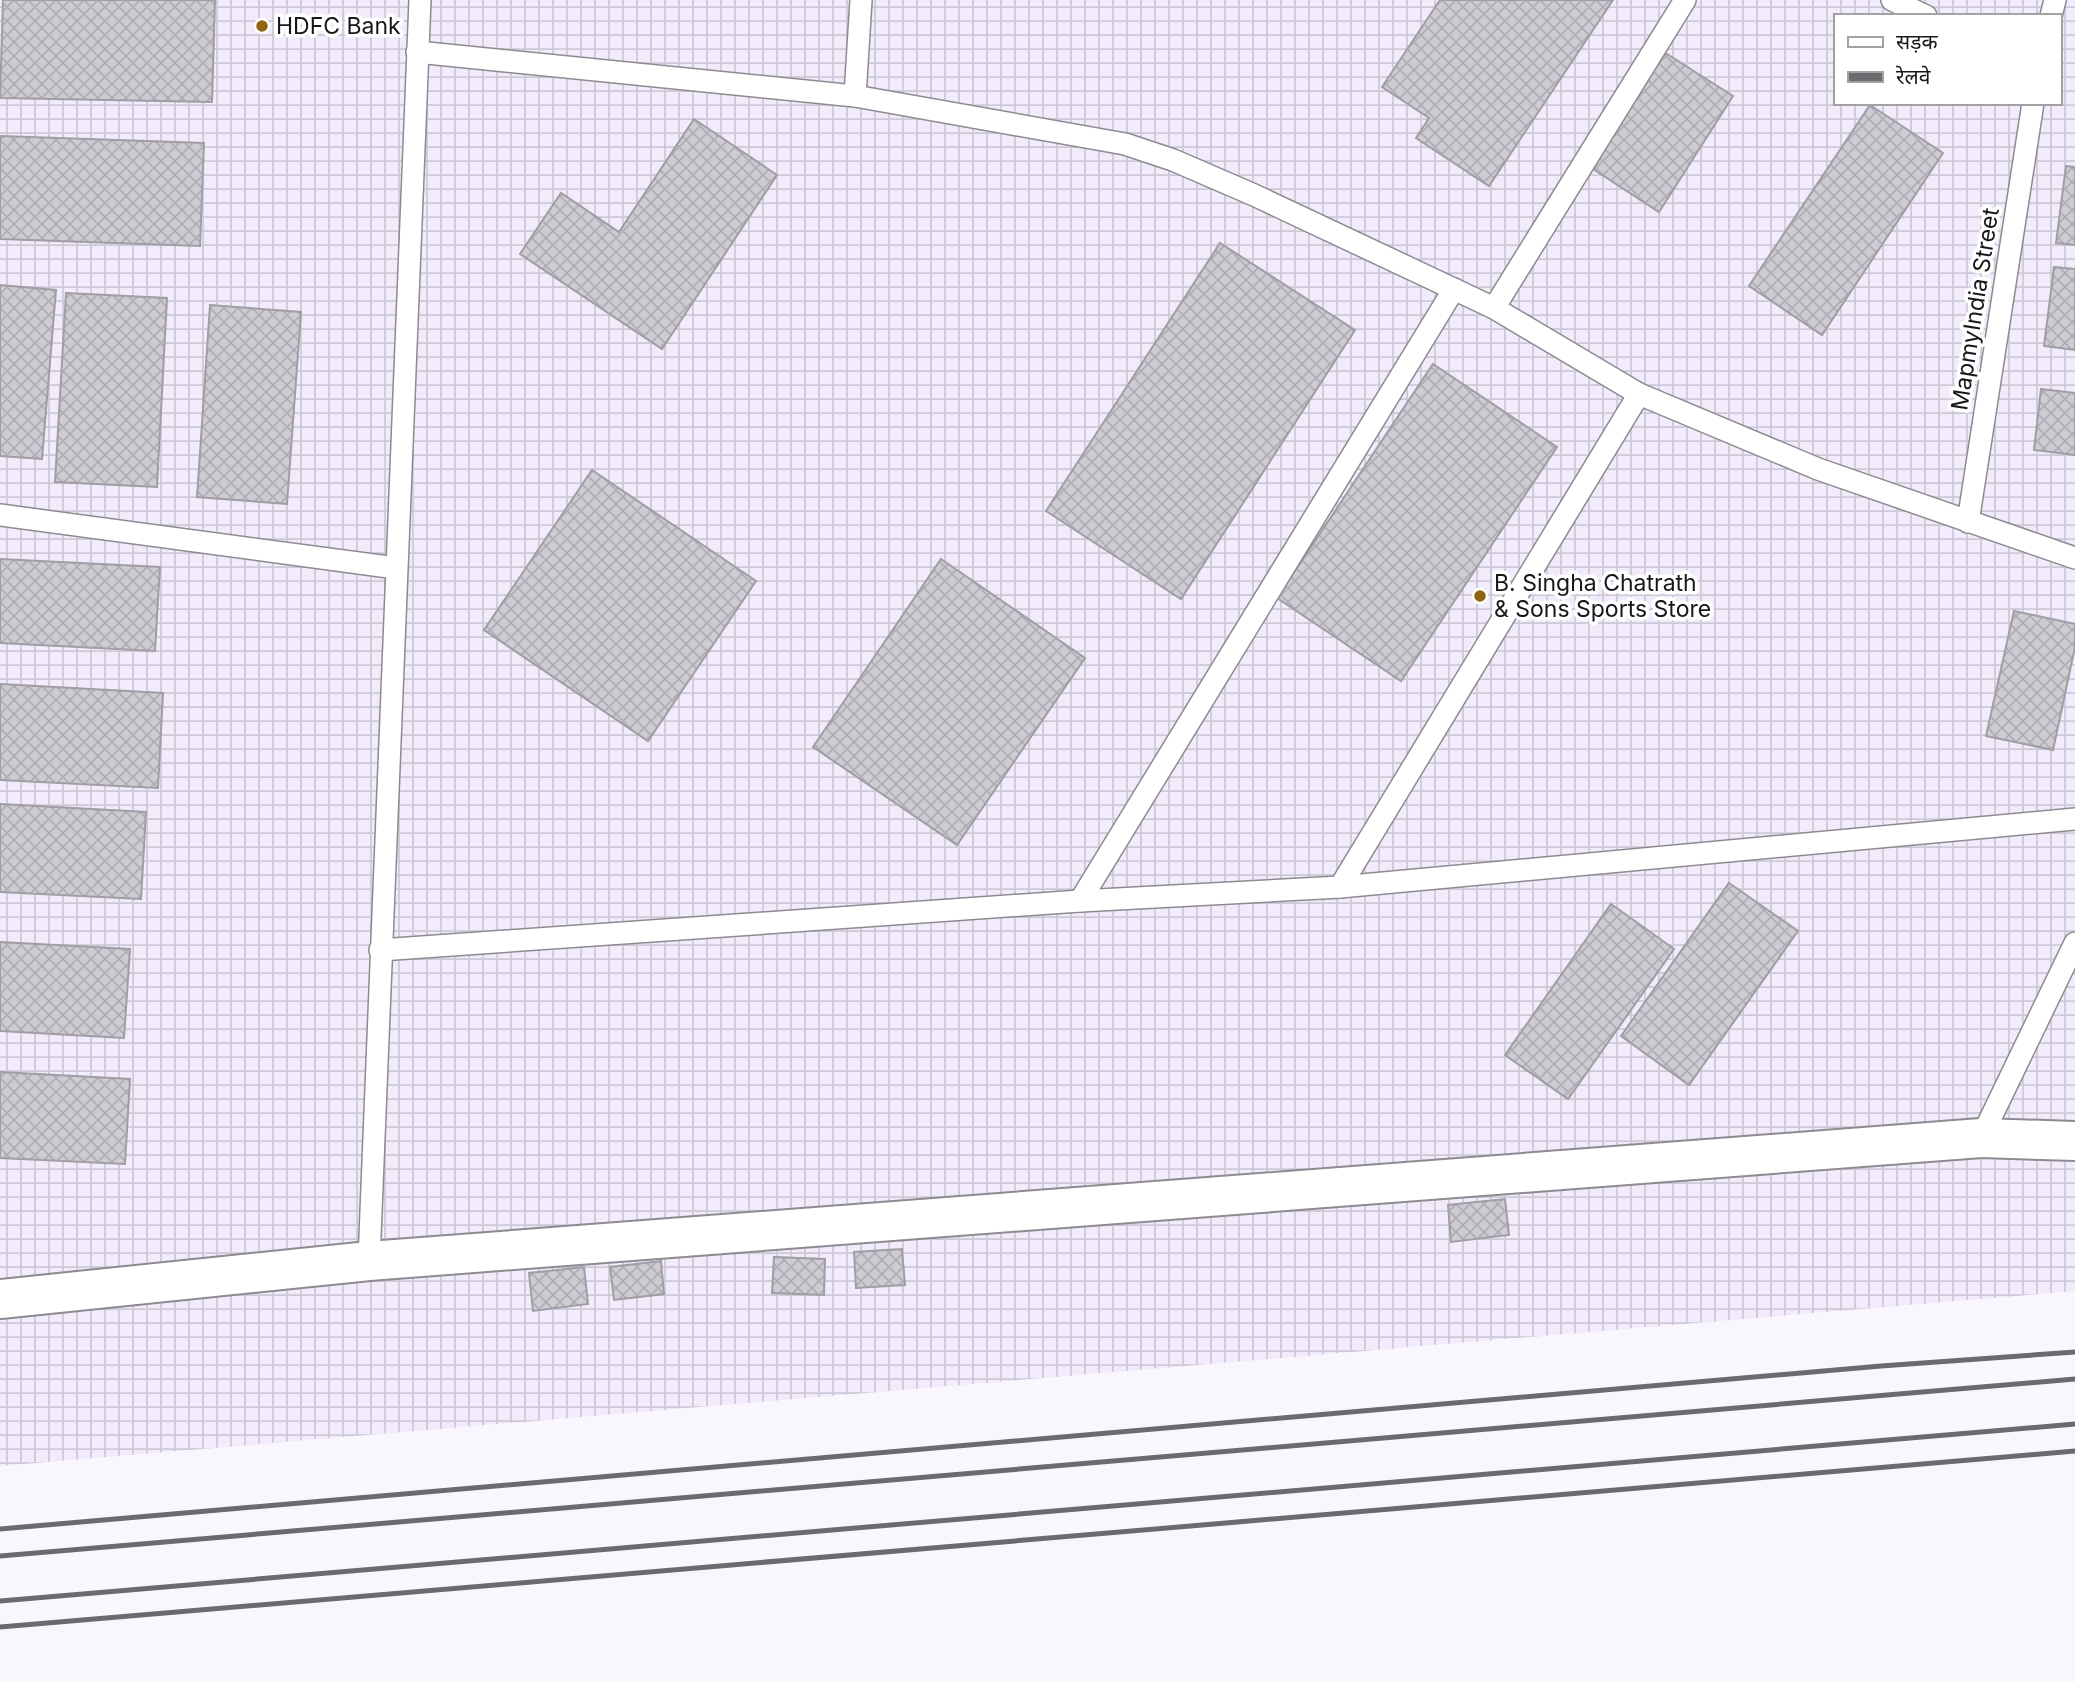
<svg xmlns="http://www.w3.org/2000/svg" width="2075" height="1682" viewBox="0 0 2075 1682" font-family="Inter,'Noto Sans Devanagari',sans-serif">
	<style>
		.industrial { fill: url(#industrial-grid); fill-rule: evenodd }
		.building { fill: url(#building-cross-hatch); stroke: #a09da5; stroke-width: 2 }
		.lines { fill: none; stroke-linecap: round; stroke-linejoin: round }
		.service-casing { stroke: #8d8a91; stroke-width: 24 }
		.minor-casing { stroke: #8d8a91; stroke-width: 42 }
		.service { stroke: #fff; stroke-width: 21 }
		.minor { stroke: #fff; stroke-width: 38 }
		.rail { stroke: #6c6a6f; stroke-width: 5 }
		.poi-dot { fill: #91650f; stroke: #fff; stroke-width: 2.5 }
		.labels { text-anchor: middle; stroke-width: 7; stroke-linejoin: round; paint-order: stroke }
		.poi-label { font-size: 23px; fill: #171619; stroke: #fff; text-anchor: start }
		.street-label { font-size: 23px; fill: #171619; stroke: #fff }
	</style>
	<defs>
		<pattern id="industrial-grid" width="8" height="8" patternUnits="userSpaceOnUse" patternTransform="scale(1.75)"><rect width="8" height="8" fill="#f1ebfb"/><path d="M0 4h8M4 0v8" fill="none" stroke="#cec9d7"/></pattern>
		<pattern id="building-cross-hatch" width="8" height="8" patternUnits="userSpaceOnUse" patternTransform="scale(1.75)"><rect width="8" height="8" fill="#cecbd3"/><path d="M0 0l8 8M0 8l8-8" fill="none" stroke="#b0aeb5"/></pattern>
	</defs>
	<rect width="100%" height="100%" fill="#f9f6fe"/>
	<path class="industrial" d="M0,0H2075V1291L0,1466ZM1835,16H2059V103H1835Z"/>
	<g class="building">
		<path d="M3,0H215L212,102L0,98Z"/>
		<path d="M1440,0H1613L1489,186L1416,138L1429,118L1382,87Z"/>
		<path d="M1664,52L1733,96L1659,212L1590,167Z"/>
		<path d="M1870,105L1943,153L1822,335L1749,286Z"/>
		<path d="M694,119L777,175L662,349L520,254L561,193L619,232Z"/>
		<path d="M0,136L204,143L200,246L0,239Z"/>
		<path d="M2066,166L2075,167V245L2056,243Z"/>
		<path d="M1220,243L1355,330L1181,599L1046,511Z"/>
		<path d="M2054,267L2075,269V350L2044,346Z"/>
		<path d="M0,285L56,290L42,459L0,456Z"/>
		<path d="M66,293L167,298L157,487L55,482Z"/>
		<path d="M210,305L301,312L287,504L197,497Z"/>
		<path d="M1433,364L1557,447L1401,681L1277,598Z"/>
		<path d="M2041,389L2075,393V455L2034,450Z"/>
		<path d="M592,470L756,581L648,741L484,630Z"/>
		<path d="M0,559L160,567L155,651L0,643Z"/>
		<path d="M941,559L1085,658L957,845L813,747Z"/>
		<path d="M2014,611L2075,624V647L2053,750L1986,736Z"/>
		<path d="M0,684L163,693L158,788L0,780Z"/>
		<path d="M0,804L146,812L141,899L0,892Z"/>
		<path d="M1729,883L1798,931L1689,1085L1621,1036Z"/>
		<path d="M1611,904L1674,949L1568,1099L1505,1055Z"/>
		<path d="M0,942L130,949L124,1038L0,1031Z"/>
		<path d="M0,1072L130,1079L125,1164L0,1158Z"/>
		<path d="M1505,1199L1509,1235L1451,1242L1448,1205Z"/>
		<path d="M902,1249L905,1285L856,1288L854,1252Z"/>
		<path d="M774,1257L825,1259L824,1295L772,1293Z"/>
		<path d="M661,1261L664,1294L614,1300L610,1267Z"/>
		<path d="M584,1267L588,1304L533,1311L529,1273Z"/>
	</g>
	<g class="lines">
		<defs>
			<g id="service">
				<path d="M1892,0L1926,16"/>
				<path d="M2051,16L2055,0"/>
				<path d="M417,52L855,96L1125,144L1173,160L1254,195L1494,308L1639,394L1818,469L2075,558"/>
				<path d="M855,96L861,0"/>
				<path d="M1494,308L1685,0"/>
				<path d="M0,515L396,568"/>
				<path d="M1968,522L2033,103"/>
				<path d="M1340,887L1639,394"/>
				<path d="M1080,901L1454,289"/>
				<path d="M380,950L1080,901L1340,887L2075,819"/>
				<path d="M1981,1138L2075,943"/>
				<path d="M369,1261L420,0"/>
			</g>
			<path id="minor" d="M0,1299L369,1261L1981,1138L2075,1141"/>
		</defs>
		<use href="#service" class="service-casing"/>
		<use href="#minor" class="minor-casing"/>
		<use href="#service" class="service"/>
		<use href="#minor" class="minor"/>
		<g class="rail">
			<path d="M0,1529L1881,1366L2075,1352"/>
			<path d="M0,1556L2075,1379"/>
			<path d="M0,1601L2075,1424"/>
			<path d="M0,1627L2075,1451"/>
		</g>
	</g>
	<g class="poi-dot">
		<circle cx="262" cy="26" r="7"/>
		<circle cx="1480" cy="596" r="7"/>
	</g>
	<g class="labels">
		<g class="poi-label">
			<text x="276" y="34">HDFC Bank</text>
			<text x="1494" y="591">B. Singha Chatrath<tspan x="1494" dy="26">&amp; Sons Sports Store</tspan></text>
		</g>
		<g class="street-label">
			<text transform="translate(1975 309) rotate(-81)" y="8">MapmyIndia Street</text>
		</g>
	</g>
	<rect x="1834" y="14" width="228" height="91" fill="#ffffff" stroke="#a2a2a3" stroke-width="2"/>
	<rect x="1848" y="37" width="35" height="10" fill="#ffffff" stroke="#a2a2a3" stroke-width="2"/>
	<text x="1896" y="49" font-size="21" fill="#171619">सड़क</text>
	<rect x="1848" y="72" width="35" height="10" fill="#6c6a6f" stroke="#a2a2a3" stroke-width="2"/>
	<text x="1896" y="84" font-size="21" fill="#171619">रेलवे</text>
</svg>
